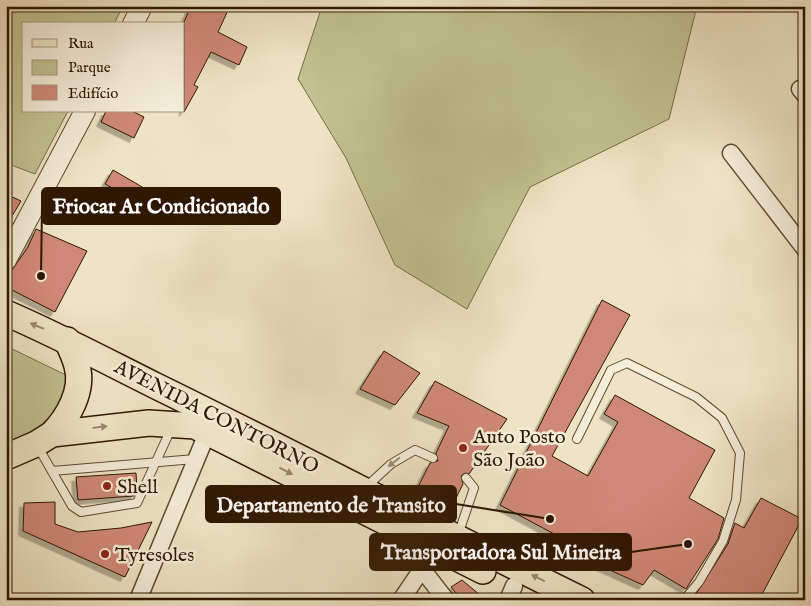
<svg xmlns="http://www.w3.org/2000/svg" width="811" height="606" viewBox="0 0 811 606" font-family="'IM FELL English',serif">
	<style>
		.green { fill: #c0c28f; stroke: #786c48 }
		.building { fill: #cf8877; stroke: #2f1700; filter: url(#shadow) }
		.lines { fill: none; stroke-linecap: round; stroke-linejoin: round }
		.service-casing { stroke: #5f4a31; stroke-width: 10 }
		.minor-casing { stroke: #5f4a31; stroke-width: 19 }
		.tertiary-casing { stroke: #5f4a31; stroke-width: 22 }
		.primary-casing { stroke: #2f1700; stroke-width: 28 }
		.service { stroke: #f4edd9; stroke-width: 8 }
		.minor { stroke: #f4edd9; stroke-width: 16 }
		.tertiary { stroke: #f4edd9; stroke-width: 20 }
		.primary { stroke: #eee4c4; stroke-width: 25 }
		.oneway { fill: #98886c }
		.oneway2 { fill: #9b8d77 }
		.poi-dot { fill: #8f2418; stroke: #f4edd9; stroke-width: 2 }
		.labels { text-anchor: middle; stroke-width: 5; stroke-linejoin: round; paint-order: stroke }
		.street-label { font-size: 20px; fill: #2f1700; stroke: #f4edd9 }
		.poi-label { font-size: 20px; fill: #2f1700; stroke: #f4edd9; text-anchor: start }
		.leader { fill: none; stroke: #2f1700; stroke-width: 2 }
		.callout-dot { fill: #2f1700; stroke: #f4edd9; stroke-width: 2 }
		.callout { fill: #2f1700; stroke: #2f1700; stroke-width: 2 }
		.callout-label { font-size: 21px; text-anchor: middle; font-weight: bold; fill: #fff }
	</style>
	<defs>
		<filter id="shadow"><feDropShadow dx="-4.5" dy="4.5" stdDeviation="0" flood-color="#0004"/></filter>
	</defs>
	<rect width="100%" height="100%" fill="#eee4c4"/>
	<filter id="stains"><feTurbulence type="fractalNoise" baseFrequency=".004" numOctaves="4"/><feColorMatrix values="0 0 0 0 .2 0 0 0 0 .09 0 0 0 0 .02 0 0 0 .5 -.17"/></filter>
	<radialGradient id="worn" r=".72"><stop offset=".6" stop-color="#630" stop-opacity="0"/><stop offset="1" stop-color="#630" stop-opacity=".3"/></radialGradient>
	<g class="green">
		<path d="M6,6H123L114,24H24V111H68L35,174L6,163Z"/>
		<path d="M322,6H697L669,119L530,187L467,309L395,265L346,158L298,79Z"/>
		<path d="M6,346L70,377C67,387 65,402 59,411C47,429 26,438 6,444Z"/>
	</g>
	<g class="building">
		<path d="M191,6H230L218,32L247,47L239,65L211,52L194,85L198,87L184,112V22Z"/>
		<path d="M106,111H132L144,117L134,138L101,122Z"/>
		<path d="M113,170L173,205L166,218L105,184Z"/>
		<path d="M6,194L21,201L6,226Z"/>
		<path d="M36,229L87,251L55,312L6,287V282L12,270L28,247Z"/>
		<path d="M602,300L630,315L552,456L588,476L618,422L604,414L615,395L715,450L689,498L724,518L718,539L686,589L654,570L643,585L552,544L556,535L500,505Z"/>
		<path d="M384,351L420,373L395,405L360,389Z"/>
		<path d="M435,381L507,419L469,474L465,473L461,476L463,484L449,512L416,491L430,463L438,461L436,453L449,426L417,413Z"/>
		<path d="M136,473L137,489L134,496L78,500L76,477Z"/>
		<path d="M761,498L802,519L759,600H706L696,594L728,544L735,523L744,528Z"/>
		<path d="M55,502V524L78,532L121,528L152,522L125,577L23,531L24,503Z"/>
		<path d="M462,580L486,600H462L451,587Z"/>
	</g>
	<g class="lines">
		<defs>
			<g id="service">
				<path d="M577,439L611,370L627,363L696,397L722,418L740,453L736,500L723,541L699,582L684,600"/>
				<path d="M38,447L72,506L81,512L87,511L137,503L171,429"/>
				<path d="M52,471L195,459"/>
				<path d="M365,488L391,464L415,450L433,458"/>
				<path d="M458,535L474,488L466,478"/>
			</g>
			<g id="minor">
				<path d="M800,89L805,95"/>
				<path d="M731,153L805,249"/>
				<path d="M431,547L422,569L446,600"/>
				<path d="M138,600L208,431"/>
				<path d="M401,600L422,569"/>
				<path d="M508,600L514,586"/>
			</g>
			<g id="tertiary">
				<path d="M133,24L142,6"/>
				<path d="M6,260L85,111"/>
			</g>
			<g id="primary">
				<path d="M6,313C57,335 106,361 156,386C299,456 439,530 582,600"/>
				<path d="M52,434C68,418 84,390 77,366C75,357 70,348 67,340"/>
				<path d="M6,457L36,444L52,434L149,423L195,426L483,571"/>
			</g>
		</defs>
		<use href="#service" class="service-casing"/>
		<use href="#minor" class="minor-casing"/>
		<use href="#tertiary" class="tertiary-casing"/>
		<use href="#primary" class="primary-casing"/>
		<use href="#service" class="service"/>
		<use href="#minor" class="minor"/>
		<use href="#tertiary" class="tertiary"/>
		<use href="#primary" class="primary"/>
	</g>
	<defs><path id="oneway-solid" d="M-6-.8H1V-3.2L6.5 0L1 3.2V.8H-6Z" transform="scale(1.25)"/></defs>
	<g class="oneway">
		<use href="#oneway-solid" transform="translate(37 326) rotate(-157)"/>
		<use href="#oneway-solid" transform="translate(100 427) rotate(-7)"/>
		<use href="#oneway-solid" transform="translate(286 471) rotate(27)"/>
		<use href="#oneway-solid" transform="translate(538 578) rotate(-154)"/>
	</g>
	<use class="oneway2" href="#oneway-solid" transform="translate(394 462) rotate(143)"/>
	<g class="poi-dot">
		<circle cx="463" cy="448" r="5"/>
		<circle cx="107" cy="486" r="5"/>
		<circle cx="105" cy="554" r="5"/>
	</g>
	<g class="labels">
		<g class="street-label">
			<text transform="translate(217 416) rotate(27)" y="7">AVENIDA CONTORNO</text>
		</g>
		<g class="poi-label">
			<text x="473" y="443">Auto Posto<tspan x="473" dy="23">São João</tspan></text>
			<text x="117" y="493">Shell</text>
			<text x="115" y="561">Tyresoles</text>
		</g>
	</g>
	<path class="leader" d="M41 276L42 206M550 519L456 504M688 544L631 552"/>
	<g class="callout-dot">
		<circle cx="41" cy="276" r="5"/>
		<circle cx="550" cy="519" r="5"/>
		<circle cx="688" cy="544" r="5"/>
	</g>
	<g class="callout">
		<rect x="42" y="188" width="238" height="36" rx="5"/>
		<rect x="206" y="486" width="250" height="36" rx="5"/>
		<rect x="370" y="534" width="261" height="36" rx="5"/>
	</g>
	<g class="callout-label">
		<text x="161" y="213">Friocar Ar Condicionado</text>
		<text x="331" y="512">Departamento de Transito</text>
		<text x="501" y="559">Transportadora Sul Mineira</text>
	</g>
	<rect width="811" height="606" fill="none" stroke="#eee4c4" stroke-width="25"/>
	<rect x="8" y="8" width="796" height="591" fill="none" stroke="#2f1700" stroke-width="2.5"/>
	<rect x="12" y="12" width="786" height="581" fill="none" stroke="#2f1700"/>
	<rect x="22" y="22" width="162" height="90" fill="#f4edd9" stroke="#a59782"/>
	<rect x="32" y="39" width="25" height="8" fill="#eee4c4" stroke="#a59782"/>
	<text x="68" y="48" font-size="15" fill="#2f1700">Rua</text>
	<rect x="32" y="60" width="25" height="15" fill="#c0c28f" stroke="#a59782"/>
	<text x="68" y="72" font-size="15" fill="#2f1700">Parque</text>
	<rect x="32" y="85" width="25" height="15" fill="#cf8877" stroke="#a59782"/>
	<text x="68" y="98" font-size="15" fill="#2f1700">Edifício</text>
	<rect width="100%" height="100%" filter="url(#stains)"/>
	<rect width="100%" height="100%" fill="url(#worn)"/>
</svg>
